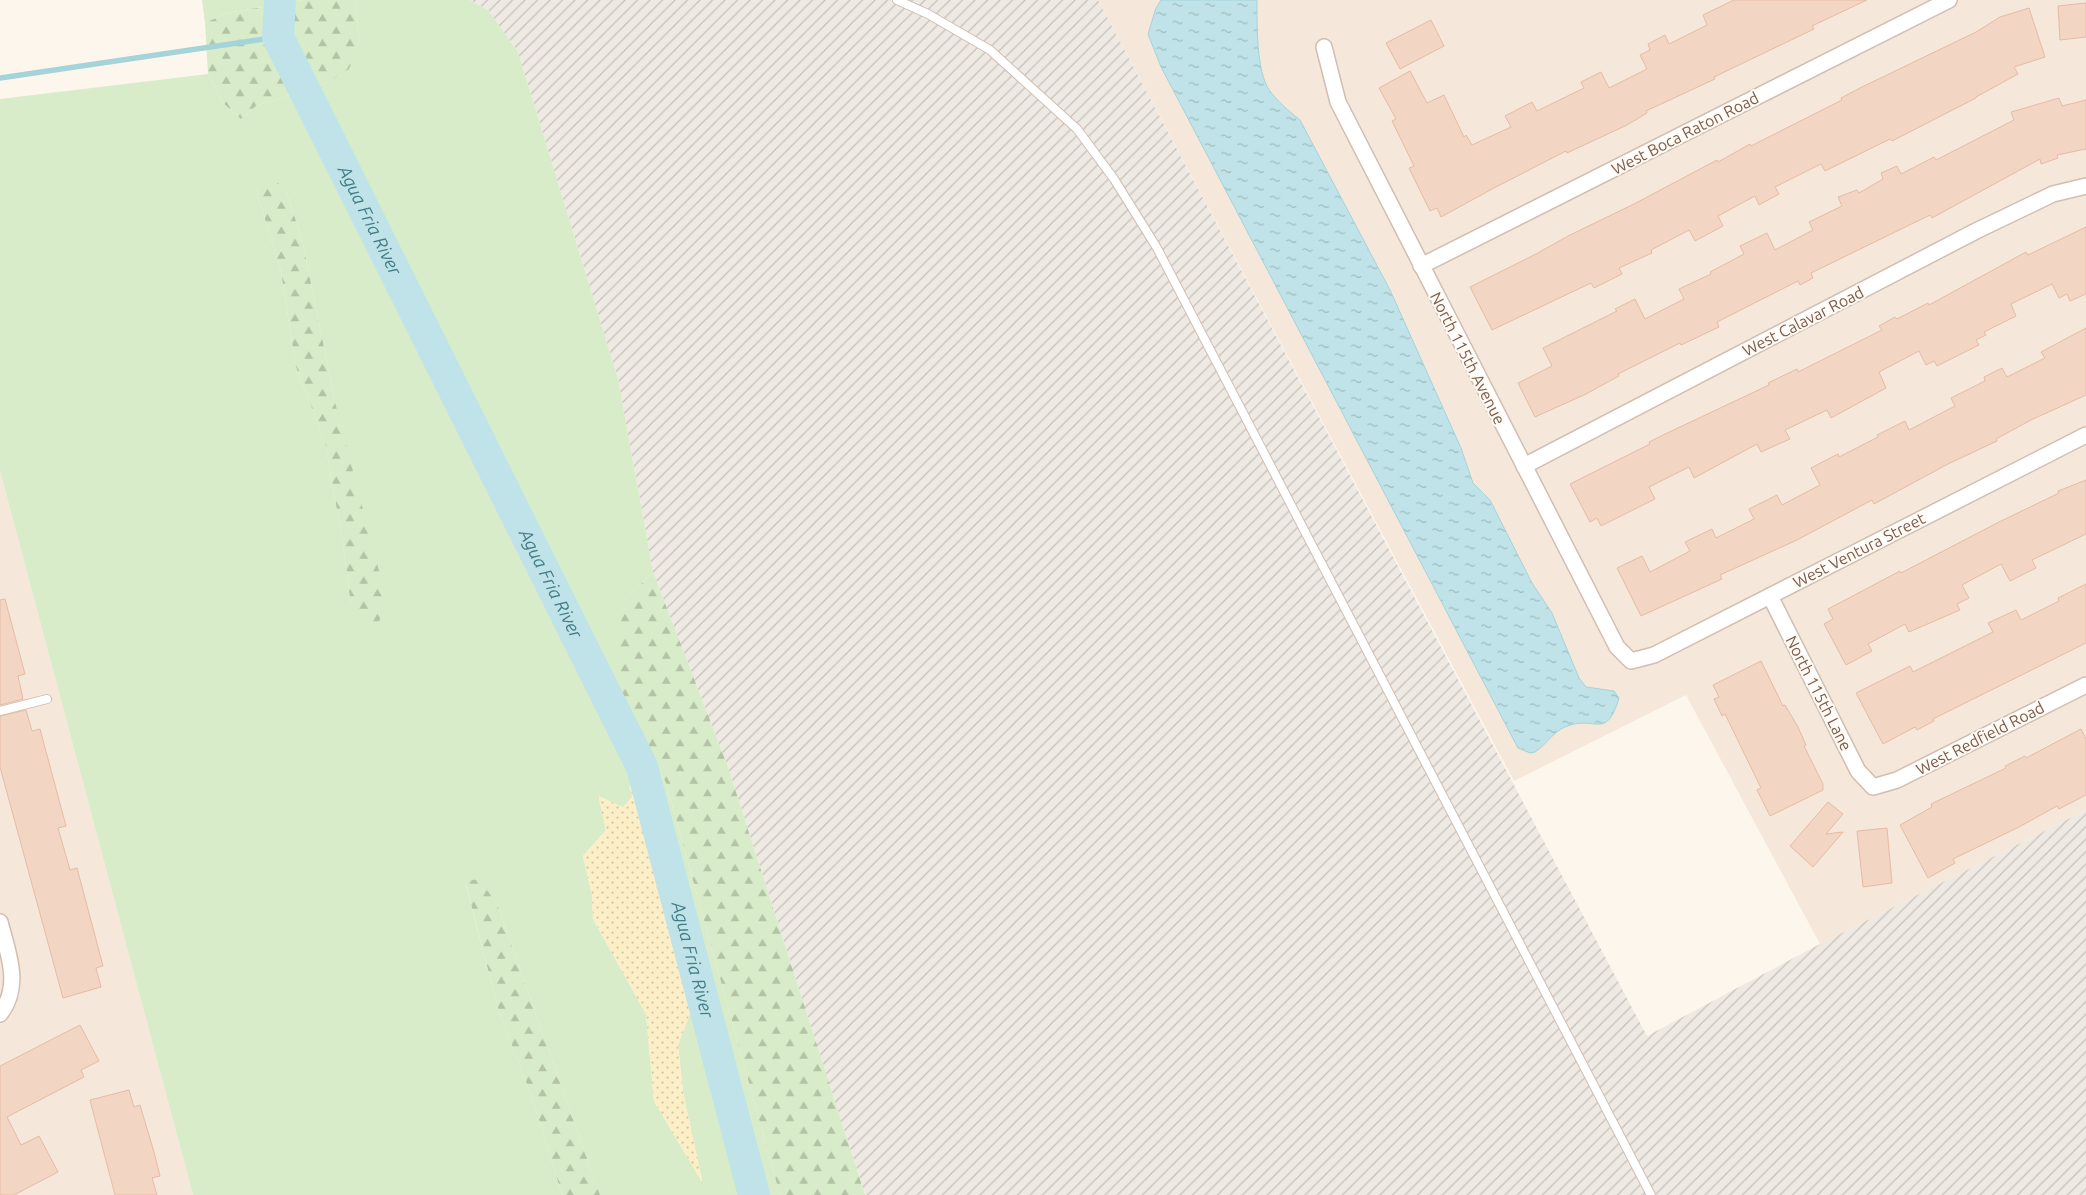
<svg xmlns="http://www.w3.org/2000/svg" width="2086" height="1195" viewBox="0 0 2086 1195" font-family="Ubuntu,sans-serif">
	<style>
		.residential { fill: #f5e8da }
		.industrial { fill: url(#industrial-furrows) }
		.green { fill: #d8ecc9; fill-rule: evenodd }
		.forest { fill: url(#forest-firs) }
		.sand { fill: url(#sand-dots) }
		.water { fill: url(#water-ripples); stroke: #a5d3da }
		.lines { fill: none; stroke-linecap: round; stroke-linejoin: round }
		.stream { stroke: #a5d3da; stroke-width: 5.5 }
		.river { stroke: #bfe3e8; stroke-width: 32 }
		.building { fill: #f3d5c3; stroke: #e6bba3 }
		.lane-casing { stroke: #d1beb0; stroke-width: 10 }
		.street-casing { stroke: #d1beb0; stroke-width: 18 }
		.lane { stroke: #fff; stroke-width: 8 }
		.street { stroke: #fff; stroke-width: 15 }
		.labels { text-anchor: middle; stroke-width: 4; stroke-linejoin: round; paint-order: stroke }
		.street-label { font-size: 16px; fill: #7a5c4d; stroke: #fffaf3 }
		.water-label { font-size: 18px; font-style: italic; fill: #437c86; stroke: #fffaf3 }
	</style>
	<defs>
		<pattern id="industrial-furrows" width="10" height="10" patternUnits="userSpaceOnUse" patternTransform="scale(1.25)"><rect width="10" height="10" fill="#efe9e4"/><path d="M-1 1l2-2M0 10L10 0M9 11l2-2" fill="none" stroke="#c7c0bb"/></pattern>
		<pattern id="forest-firs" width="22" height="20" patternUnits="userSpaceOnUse" patternTransform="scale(1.25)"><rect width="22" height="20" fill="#d8ecc9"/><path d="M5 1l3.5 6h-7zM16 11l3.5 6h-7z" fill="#b4c2a5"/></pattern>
		<pattern id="sand-dots" width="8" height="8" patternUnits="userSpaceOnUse" patternTransform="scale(1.25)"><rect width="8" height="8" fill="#fcefc7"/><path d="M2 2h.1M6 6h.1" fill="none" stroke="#d1c5a4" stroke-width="1.8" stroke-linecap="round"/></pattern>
		<pattern id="water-ripples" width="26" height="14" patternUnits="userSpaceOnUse" patternTransform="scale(1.25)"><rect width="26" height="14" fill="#bfe3e8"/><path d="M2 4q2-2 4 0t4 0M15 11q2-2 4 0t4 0" fill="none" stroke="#a0bbbe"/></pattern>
	</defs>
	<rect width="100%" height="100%" fill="#fdf6ec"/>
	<g class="residential">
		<path d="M1098,0H2086V810L1820,944L1686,695L1514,781Z"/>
		<path d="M0,471L134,973L193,1195H0Z"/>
	</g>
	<path class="industrial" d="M470,0H1098L1647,1036L1820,944L2086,810V1195H865L728,767L653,572L618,379L518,52L488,10Z"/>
	<g class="green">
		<path d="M202,0H303L227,13L205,23Z"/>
		<path d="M356,0H470L488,10L518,52L618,379L653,572L625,600L619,691L666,783L780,1195H600L497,904L478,879L465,882L499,1012L533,1100L562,1195H193L0,471V99L208,74L222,102L241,119L256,106L329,82L359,46ZM255,186L286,191L302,239L336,406L352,614L344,550L325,442L296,367L281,272ZM599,796L623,808L632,797L687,901L708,965L678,1045L683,1092L702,1182L654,1101L646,1014L593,919L592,895L583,856L606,830Z"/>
	</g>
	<g class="forest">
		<path d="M303,0H356L359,46L349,69L329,82L256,106L241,119L222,102L208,74L205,23L227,13Z"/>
		<path d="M271,176L286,191L302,239L336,406L384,590L381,617L373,635L352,614L344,550L325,442L296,367L281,272L255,186Z"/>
		<path d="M653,572L728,767L865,1195H780L666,783L619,692L615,649L625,600Z"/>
		<path d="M479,879L497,904L600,1195H562L533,1100L499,1012L465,881Z"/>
	</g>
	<path class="sand" d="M653,778L687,901L708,965L678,1045L683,1092L703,1184L654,1101L646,1014L593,919L592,895L583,856L606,830L598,796L623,807L632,797L629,785Z"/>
	<path class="water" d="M1161,0H1257C1257,23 1256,73 1270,91C1278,102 1289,111 1300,120L1390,290L1461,448L1473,483L1490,500L1532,583L1552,613L1579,678L1586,687L1614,691L1619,698C1606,742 1595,714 1565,727C1553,732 1546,745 1535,752L1530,753L1518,748L1161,67L1148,34L1156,8Z"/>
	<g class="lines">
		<path class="stream" d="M0,78L278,37"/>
		<path class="river" id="s1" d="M280,0L278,37L642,767L754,1195"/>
	</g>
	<g class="building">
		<path d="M1734,0H1867L1812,26L1814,29L1714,77L1715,79L1646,111L1647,113L1627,125L1567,153L1566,151L1494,188L1441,217L1437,208L1430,211L1409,168L1414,166L1392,121L1396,119L1379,88L1410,71L1427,103L1444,95L1464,137L1466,135L1472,145L1511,127L1505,116L1532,102L1537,111L1584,88L1581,82L1601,72L1609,88L1647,69L1640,55L1650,50L1648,44L1665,35L1669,44L1707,25L1703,15Z"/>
		<path d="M2086,3V37L2060,40L2058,6Z"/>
		<path d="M2029,8L2045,57L2014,67L2018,74L1976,97V98L1892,141L1890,139L1825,171L1821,164L1775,187L1779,194L1759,205L1755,196L1718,216L1723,226L1695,241L1689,230L1651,250L1652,253L1619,268L1622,274L1594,288L1591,283L1492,330L1470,287L1536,254L1568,236L1634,204L1717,160L1718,162L1750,144L1751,146L1842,100L1841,98L1860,88L1976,32L2000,17Z"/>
		<path d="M1431,20L1444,46L1400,69L1386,43Z"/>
		<path d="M2059,98L2062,106L2086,100V149L2057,155L2058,158L2041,164L2040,159L1932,218L1930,215L1811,273L1813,278L1800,285L1798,281L1717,322L1719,327L1681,345L1680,343L1618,374L1619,376L1586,394L1535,417L1518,383L1552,366L1543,348L1617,311L1615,309L1635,299L1645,319L1684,299L1679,289L1711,274L1710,272L1744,254L1740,246L1767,233L1775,250L1813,230L1809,222L1842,206L1838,197L1857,190L1859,193L1883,179L1881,173L1897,166L1901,174L1934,157L1936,160L2014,120L2011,112Z"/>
		<path d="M2086,227V294L2070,301L2067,294L2059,298L2052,284L2011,304L2016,316L1984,332L1986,335L1976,340L1979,345L1937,366L1934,361L1926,365L1919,351L1879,372L1886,388L1831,418L1827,410L1785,430L1790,439L1761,452L1757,444L1694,478L1689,467L1649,487L1655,499L1601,526L1597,518L1590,522L1570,484L1650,444L1649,442L1663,435L1769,385L1768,383L1797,369L1798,372L1882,330L1879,326L1895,317L1897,319L1928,303L1929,305L2026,252L2028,255Z"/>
		<path d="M2086,328V395L2031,420L1996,439L1997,441L1948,464L1874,504L1872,500L1797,540L1720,575L1722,579L1641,616L1617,568L1642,556L1650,572L1690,551L1685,542L1712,529L1716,538L1754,519L1749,509L1777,495L1782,505L1820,485L1811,468L1838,454L1839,457L1878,437L1877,435L1905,421L1909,430L1955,406L1951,398L1985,381L1984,377L2002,368L2007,377L2045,358L2041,352Z"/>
		<path d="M2086,480V534L2032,560L2036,568L2010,581L2001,564L1962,585L1969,598L1957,604L1960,610L1909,632L1905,624L1868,644L1872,651L1846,665L1824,624L1833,619L1828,609L1900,571L1901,573L1999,522L2059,493L2058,491Z"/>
		<path d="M2086,584V643L1933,719L1934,721L1917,730L1915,727L1883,744L1856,693L1910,666L1913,672L1993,632L1988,623L2016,610L2021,620L2059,601L2058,598Z"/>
		<path d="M5,599L25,674L18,676L23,699L0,705V600Z"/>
		<path d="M1761,661L1783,706L1785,705L1798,727L1806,745L1804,746L1823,784V790L1770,816L1757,790L1761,788L1725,714L1722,716L1714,699L1719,697L1713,685Z"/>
		<path d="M26,710L32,731L40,729L66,826L58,828L70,870L77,868L103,966L96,968L101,987L63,998L0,767V716Z"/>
		<path d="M2081,729L2086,739V795L2059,809L2057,806L2019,827L1953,859L1955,863L1928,878L1900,825L1932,807L1931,804L2006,768L2005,766L2025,756L2026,758Z"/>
		<path d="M1828,802L1843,814L1826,834L1843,832L1813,867L1790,846Z"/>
		<path d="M1887,828L1892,883L1863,887L1857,831Z"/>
		<path d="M80,1025L99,1061L81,1070L84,1077L7,1117L21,1145L39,1136L58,1172L14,1195H0V1066Z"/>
		<path d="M129,1090L134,1107L140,1105L154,1152L160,1176L152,1178L157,1195H115L90,1100Z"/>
	</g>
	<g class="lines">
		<defs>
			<g id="lane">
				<path d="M897,0L928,14L990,50L1077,129L1114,179L1157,248L1651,1195"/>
				<path d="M0,711L47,699"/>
			</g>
			<g id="street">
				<path d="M1324,47L1338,102L1617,647L1631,661L1654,655L2086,435"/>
				<path d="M1421,266L1949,0"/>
				<path d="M1524,466L1976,231L2053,194L2086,186"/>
				<path d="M1770,596L1858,771L1873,787L1897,780L2086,685"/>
				<path d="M0,922C8,953 22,986 0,1014"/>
			</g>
		</defs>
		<use href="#lane" class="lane-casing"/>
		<use href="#street" class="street-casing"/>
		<use href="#lane" class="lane"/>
		<use href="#street" class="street"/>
	</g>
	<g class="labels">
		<g class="street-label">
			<text transform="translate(1685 133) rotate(-27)" y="6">West Boca Raton Road</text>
			<text transform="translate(1803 321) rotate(-27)" y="6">West Calavar Road</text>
			<text transform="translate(1468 358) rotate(63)" y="6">North 115th Avenue</text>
			<text transform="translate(1859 550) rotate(-27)" y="6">West Ventura Street</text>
			<text transform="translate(1819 693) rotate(63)" y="6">North 115th Lane</text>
			<text transform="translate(1980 738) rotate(-27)" y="6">West Redfield Road</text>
		</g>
		<g class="water-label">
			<text dy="6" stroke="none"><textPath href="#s1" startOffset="242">Agua Fria River</textPath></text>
			<text dy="6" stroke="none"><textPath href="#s1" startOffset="648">Agua Fria River</textPath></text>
			<text dy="6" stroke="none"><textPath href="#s1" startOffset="1052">Agua Fria River</textPath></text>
		</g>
	</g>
</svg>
